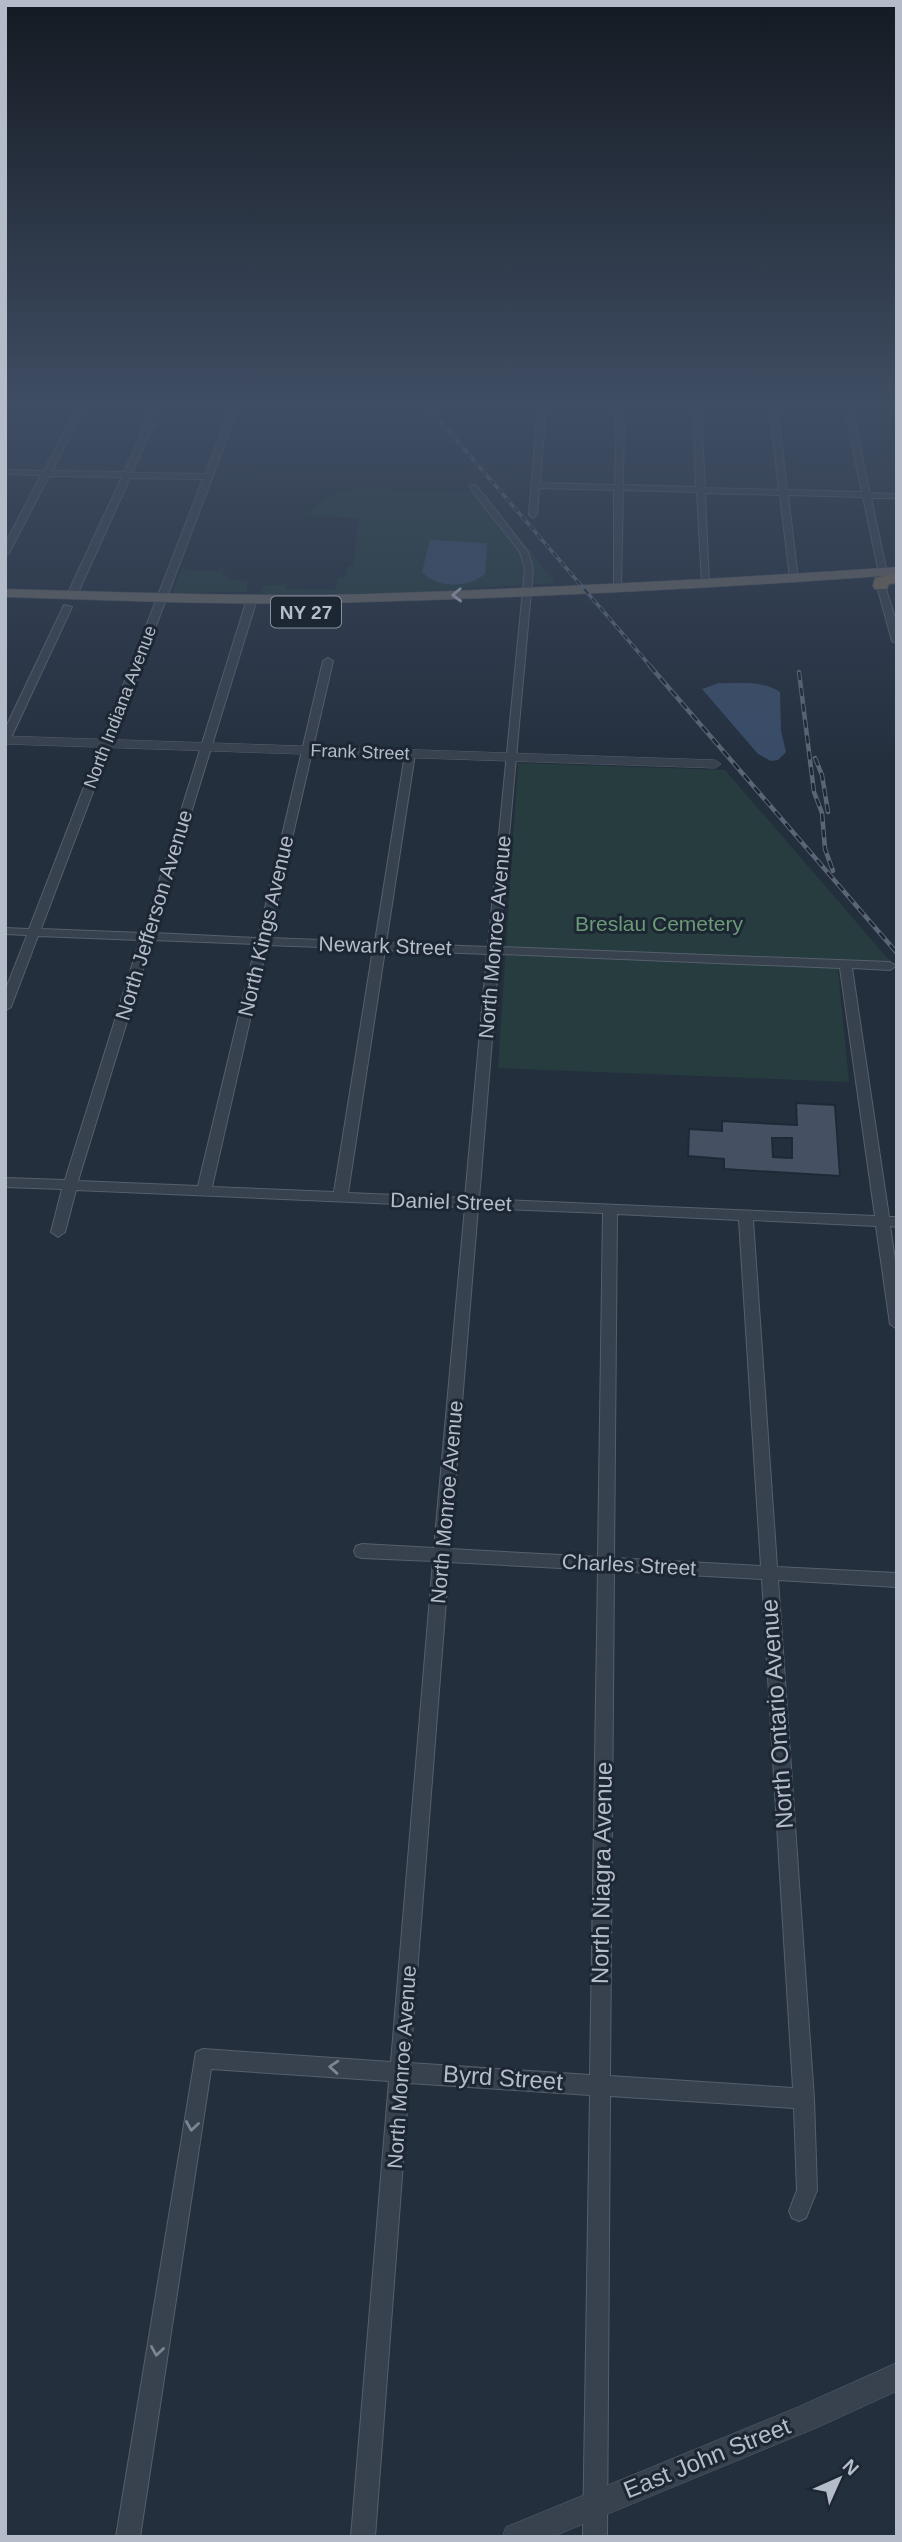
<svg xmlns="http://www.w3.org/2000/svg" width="902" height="2542" viewBox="0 0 902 2542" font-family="Arial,sans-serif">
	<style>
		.green { fill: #263c3f }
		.water { fill: #394c67 }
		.building { fill: #455162; stroke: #1f2835; stroke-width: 2; fill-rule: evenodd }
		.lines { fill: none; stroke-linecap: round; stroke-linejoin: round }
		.minor-casing { stroke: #565f6c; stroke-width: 2 }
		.tertiary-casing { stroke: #565f6c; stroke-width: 1 }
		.trunk-casing { stroke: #434c59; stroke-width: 1 }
		.motorway-casing { stroke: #434c59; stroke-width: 2 }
		.minor { fill: #38414e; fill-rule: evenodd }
		.tertiary { fill: #38414e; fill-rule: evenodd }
		.trunk { fill: #656462; fill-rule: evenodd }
		.motorway { fill: #746855; fill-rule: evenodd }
		.rail-far1-casing { stroke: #5a6575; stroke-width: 3.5 }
		.rail-casing { stroke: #5a6575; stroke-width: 4.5 }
		.rail-far1 { stroke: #1d2633; stroke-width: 2; stroke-dasharray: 6; stroke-linecap: butt }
		.rail { stroke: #1d2633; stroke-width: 2.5; stroke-dasharray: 8; stroke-linecap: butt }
		.oneway { stroke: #a8afba }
		.oneway2 { stroke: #7c8592 }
		.labels { text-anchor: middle; stroke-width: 6; stroke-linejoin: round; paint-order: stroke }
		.far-street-label { font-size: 18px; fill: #b4bcc9; stroke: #1d2633 }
		.shield { fill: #1d2633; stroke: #878f9c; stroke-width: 2 }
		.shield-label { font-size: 19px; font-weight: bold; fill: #b4bcc9 }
		.street-label { font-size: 21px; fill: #b4bcc9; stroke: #1d2633 }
		.park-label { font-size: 21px; fill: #6b9a76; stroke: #1d2633 }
		.near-street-label { font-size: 24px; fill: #b4bcc9; stroke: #1d2633 }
	</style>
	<rect width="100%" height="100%" fill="#242f3e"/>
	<g class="green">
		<path d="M359,489L484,492L555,583L398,593L262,594L263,586L287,584L286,589L336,590L338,578L346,576L349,566H353L359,518L309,515C321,497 337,491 359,489Z"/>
		<path d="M184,567L186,570L218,571L223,568V573L229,579L247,581V592L175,593L173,592L182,568Z"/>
		<path d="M518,763L725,770L890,961L837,960L849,1082L498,1068Z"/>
	</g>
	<g class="water">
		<path d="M430,540L487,543L485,574C468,588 437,589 422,572Z"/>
		<path d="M719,683C739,684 764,680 780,692L781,731L786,752L778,760L771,761L758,754L702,689Z"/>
	</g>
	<path class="building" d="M796,1103L835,1105L840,1176L724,1169V1159L688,1156L689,1129L722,1131V1121L797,1125ZM772,1138H792V1158L773,1157Z"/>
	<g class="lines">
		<defs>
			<g id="minor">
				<path d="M77,407H85L52,471L124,472L154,407H162L132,473L205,474L231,407H239L41,929L143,933L247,599L252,596L257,599L154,933L258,938L323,661L328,658L333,661L269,938L375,942L405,754L410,751L415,754L386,943L488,947L525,569L520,552L469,487L473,485H476L528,552L533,569L499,947L890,962L896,966L890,970L852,968L889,1217H897V1227L890,1226L897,1273V1329L890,1324L876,1226L753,1220L777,1567L897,1573V1587L778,1580L814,2099L817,2190L806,2218L799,2221L792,2218L789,2211L797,2190L794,2108L610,2096L607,2537H583L590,2095L409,2083L375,2537H351L389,2081L211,2069L140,2537H116L196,2052L203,2049L391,2062L433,1561L362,1558L356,1556L354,1551L356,1546L362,1544L434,1548L465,1207L76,1190L65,1232L58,1237L51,1232L62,1189L5,1187V1178L65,1180L140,940L38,936L11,1007L5,1011V991L27,935L5,934V928L29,929L203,479L130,478L77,595L69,597L67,595L122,477L49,476L9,553L5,556V544L41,475L5,474V470L44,471ZM152,940L256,944L198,1186L78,1181ZM267,945L373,949L334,1192L212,1187ZM385,950L487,954L465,1198L348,1193ZM499,954L840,968L875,1216L479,1199ZM478,1208L603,1213L598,1557L450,1549ZM617,1214L739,1220L761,1566L614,1558ZM449,1562L598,1570L590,2075L410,2063ZM614,1571L762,1579L793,2088L610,2076Z"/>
				<path d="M538,407H546L540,483L615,485L616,407H624L623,485L696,487L693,410L697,408L701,410L705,488L779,490L770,412L774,410L778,412L787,490L862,492L846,416L853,414L870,493L897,494V498H871L887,573L883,576L879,573L863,497L788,495L798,579L794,582L790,579L780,495L705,493L709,583L702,585L697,492L623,490L621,587L614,589V490L539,488L537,515L533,518L529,515Z"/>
				<path d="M878,407H897V410Z"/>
				<path d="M881,583L885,586L897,624V644L892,641L877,586Z"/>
				<path d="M64,605L72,607L10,740L5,743V729Z"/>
			</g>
			<g id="tertiary">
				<path d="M5,736L715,760L721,764L715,768L5,744Z"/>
				<path d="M897,2363V2391L816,2428L552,2537H502L506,2527L798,2407Z"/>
			</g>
			<path id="trunk" d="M897,567V575C720,588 543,597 366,602C246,606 126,601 5,597V589C126,592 246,597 366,594C543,588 720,579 897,567Z"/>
			<path id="motorway" d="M897,573V583L889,584L887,589H875L873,586L875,578Z"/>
		</defs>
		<use href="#minor" class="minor-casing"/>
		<use href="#tertiary" class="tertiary-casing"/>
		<use href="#trunk" class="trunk-casing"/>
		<use href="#motorway" class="motorway-casing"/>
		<use href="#minor" class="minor"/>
		<use href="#tertiary" class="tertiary"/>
		<use href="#trunk" class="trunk"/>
		<use href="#motorway" class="motorway"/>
		<defs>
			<path id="rail-far1" d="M428,407L652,668"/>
			<g id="rail">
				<path d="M650,666L897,953"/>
				<path d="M799,672L814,792L822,813L825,849L833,871"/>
				<path d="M815,758L822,775L828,812"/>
			</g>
		</defs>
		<use href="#rail-far1" class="rail-far1-casing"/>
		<use href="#rail" class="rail-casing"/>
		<use href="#rail-far1" class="rail-far1"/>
		<use href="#rail" class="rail"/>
	</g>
	<defs><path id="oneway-chevron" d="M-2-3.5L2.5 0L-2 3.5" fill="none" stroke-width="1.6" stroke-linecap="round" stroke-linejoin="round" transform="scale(1.75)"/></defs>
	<use class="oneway" href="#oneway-chevron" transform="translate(457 595) rotate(178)"/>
	<g class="oneway2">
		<use href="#oneway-chevron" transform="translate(334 2067) rotate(-176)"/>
		<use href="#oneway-chevron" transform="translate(192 2126) rotate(99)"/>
		<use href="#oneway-chevron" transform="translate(157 2351) rotate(99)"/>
	</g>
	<linearGradient id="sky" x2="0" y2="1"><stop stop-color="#141a22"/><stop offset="0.53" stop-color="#3f4d63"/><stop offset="1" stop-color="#3f4d63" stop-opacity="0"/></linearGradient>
	<rect width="902" height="763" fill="url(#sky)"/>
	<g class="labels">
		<g class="far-street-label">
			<text transform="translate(120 707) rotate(-69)" y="6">North Indiana Avenue</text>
			<text transform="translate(360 752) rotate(2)" y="6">Frank Street</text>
		</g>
		<rect class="shield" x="271" y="596.5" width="70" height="31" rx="5"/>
		<g class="shield-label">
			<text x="306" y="619">NY 27</text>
		</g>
		<g class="street-label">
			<text transform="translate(154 915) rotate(-73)" y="7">North Jefferson Avenue</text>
			<text transform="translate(266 926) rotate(-77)" y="7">North Kings Avenue</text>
			<text transform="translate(495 937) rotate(-85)" y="7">North Monroe Avenue</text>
			<text transform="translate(385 946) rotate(2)" y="7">Newark Street</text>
			<text transform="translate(451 1202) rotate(2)" y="7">Daniel Street</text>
			<text transform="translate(447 1502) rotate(-85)" y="7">North Monroe Avenue</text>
			<text transform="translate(629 1565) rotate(3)" y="7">Charles Street</text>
			<text transform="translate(402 2067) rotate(-86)" y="7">North Monroe Avenue</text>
		</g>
		<g class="park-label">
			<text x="659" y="931">Breslau Cemetery</text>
		</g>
		<g class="near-street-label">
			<text transform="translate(777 1714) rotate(-94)" y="8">North Ontario Avenue</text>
			<text transform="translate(602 1873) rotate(-89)" y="8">North Niagra Avenue</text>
			<text transform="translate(503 2078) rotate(4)" y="8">Byrd Street</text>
			<text transform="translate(707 2458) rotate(-22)" y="8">East John Street</text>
		</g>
	</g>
	<rect width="902" height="2542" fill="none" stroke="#b4bcc9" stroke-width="14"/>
	<g transform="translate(839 2479) rotate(45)" stroke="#1d2633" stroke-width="5" paint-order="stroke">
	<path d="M0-5L12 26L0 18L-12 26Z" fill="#b4bcc9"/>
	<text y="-10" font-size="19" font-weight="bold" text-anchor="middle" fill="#b4bcc9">N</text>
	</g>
</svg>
